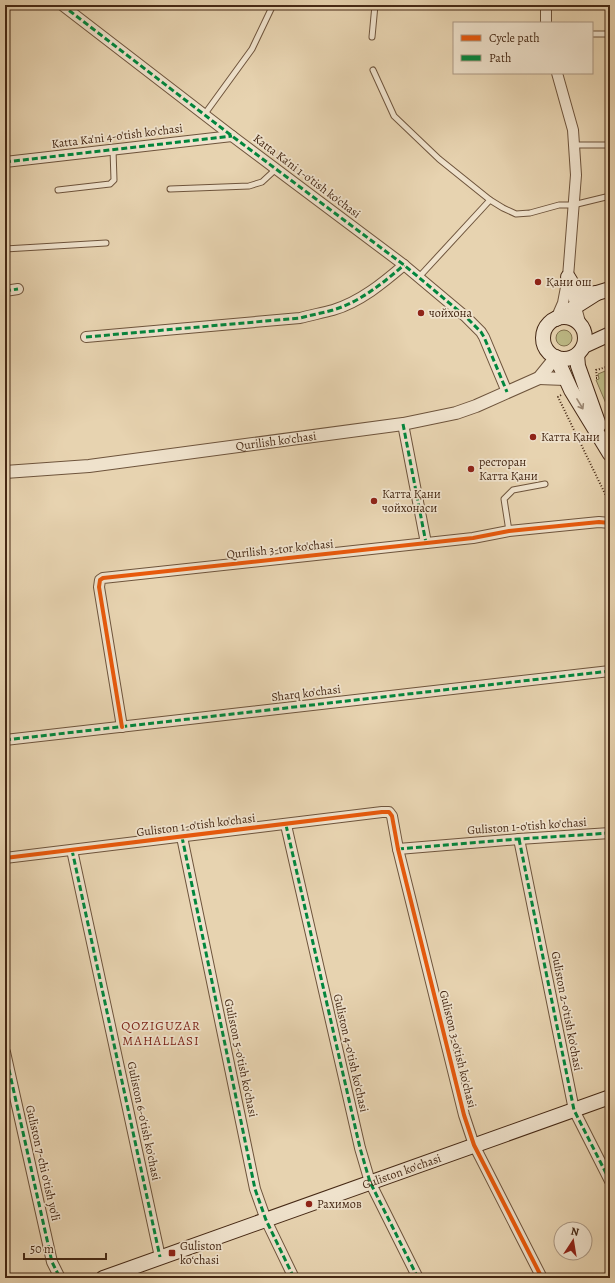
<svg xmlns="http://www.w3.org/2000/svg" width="615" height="1283" viewBox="0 0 615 1283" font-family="Alegreya,serif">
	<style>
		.green { fill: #bdba86; stroke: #82724e }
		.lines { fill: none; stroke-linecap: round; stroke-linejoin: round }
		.service-casing { stroke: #6e543c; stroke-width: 7 }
		.minor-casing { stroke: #6e543c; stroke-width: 12 }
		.tertiary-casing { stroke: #6e543c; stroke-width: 14 }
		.secondary-casing { stroke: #462915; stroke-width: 16 }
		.path { stroke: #462915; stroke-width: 2; stroke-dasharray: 1 2; stroke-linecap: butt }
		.service { stroke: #efe2cc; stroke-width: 5 }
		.minor { stroke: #efe2cc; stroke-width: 10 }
		.tertiary { stroke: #efe2cc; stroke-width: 12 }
		.secondary { stroke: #efe2cc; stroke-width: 14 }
		.quiet { stroke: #00873e; stroke-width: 3; stroke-dasharray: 6 3; stroke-linecap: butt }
		.cycleway-casing { stroke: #efe2cc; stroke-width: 6 }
		.cycleway { stroke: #e8590c; stroke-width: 4 }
		.oneway { stroke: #9a8670 }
		.poi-dot { fill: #8f2418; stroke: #efe2cc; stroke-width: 1.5 }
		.labels { text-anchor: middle; stroke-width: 3.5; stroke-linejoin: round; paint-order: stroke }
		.street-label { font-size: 12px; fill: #462915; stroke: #efe2cc }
		.poi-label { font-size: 12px; fill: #462915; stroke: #efe2cc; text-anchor: start }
		.neighbourhood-label { font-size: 13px; letter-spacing: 1px; fill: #7a1f14; stroke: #efe2cc }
	</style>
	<rect width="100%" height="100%" fill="#e7d3b0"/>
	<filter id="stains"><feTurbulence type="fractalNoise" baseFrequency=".005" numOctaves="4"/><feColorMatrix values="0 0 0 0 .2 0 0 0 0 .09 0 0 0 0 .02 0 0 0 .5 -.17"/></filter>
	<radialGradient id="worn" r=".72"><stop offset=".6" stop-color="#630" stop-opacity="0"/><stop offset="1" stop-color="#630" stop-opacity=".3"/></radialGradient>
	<g class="green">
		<circle cx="564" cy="338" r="8"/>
		<path d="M610,369V413L596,380L599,379L598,374Z"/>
	</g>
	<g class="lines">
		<defs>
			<g id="service">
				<path d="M592,34H610"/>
				<path d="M372,37L375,5"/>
				<path d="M373,70L394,116L439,159L490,200L503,208L516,214L530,213L559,205H573L610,196"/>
				<path d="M204,115L252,49L273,5"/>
				<path d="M575,145H610"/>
				<path d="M170,189L249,186L262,182L276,169"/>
				<path d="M58,190L110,184L114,180L113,150"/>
				<path d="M5,249L106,243"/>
				<path d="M419,277L490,200"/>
				<path d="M509,531L504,499L513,490L545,484"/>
			</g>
			<g id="minor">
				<path d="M62,5L232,136L404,265L466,317L481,332L484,337L507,392"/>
				<path d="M546,5V23"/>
				<path d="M5,162L232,136"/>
				<path d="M569,281L581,326"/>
				<path d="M5,291L18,289"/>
				<path d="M556,319L563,303L568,277L576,175L573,130L557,73"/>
				<path d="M86,337L300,318C311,315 322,313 333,310C360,302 383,283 404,265"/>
				<path d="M403,424L426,543"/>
				<path d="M122,727L99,587L100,580L103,578L473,538L509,531L599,522L610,523"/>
				<path d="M5,740L610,671"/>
				<path d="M286,825L360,1148L370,1182L418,1278"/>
				<path d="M182,837L255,1189L266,1220L294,1278"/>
				<path d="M519,839L574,1110L610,1181"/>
				<path d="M398,849L519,839L610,833"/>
				<path d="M72,850L160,1257"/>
				<path d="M5,858L382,812H389L392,816L398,849L464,1115L474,1145L542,1278"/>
				<path d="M5,1052L52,1262L60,1278"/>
			</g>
			<g id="tertiary">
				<path d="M539,378L565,379"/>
				<path id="s1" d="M5,472L89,466L403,424L456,413L476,406L539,378L556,357"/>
			</g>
			<g id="secondary">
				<path d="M568,277C574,290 584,295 597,293"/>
				<circle cx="564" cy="338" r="21"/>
				<path d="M556,319L597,293L610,289"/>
				<path d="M584,346L610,334"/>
				<path d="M577,355L578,366L599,425"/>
				<path d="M556,357L571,390L610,454"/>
				<path id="s2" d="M103,1278L610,1097"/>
			</g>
		</defs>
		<use href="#service" class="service-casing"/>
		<use href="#minor" class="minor-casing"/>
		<use href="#tertiary" class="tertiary-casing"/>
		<use href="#secondary" class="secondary-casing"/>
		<g class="path">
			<path d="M606,357L610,368"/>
			<path d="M596,378H597L596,370L610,366"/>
			<path d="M561,395L558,397L610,504"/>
		</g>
		<use href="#service" class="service"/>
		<use href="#minor" class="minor"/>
		<use href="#tertiary" class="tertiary"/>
		<use href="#secondary" class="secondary"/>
		<g class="quiet">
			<path d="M62,5L232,136L404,265L466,317L481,332L484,337L507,392"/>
			<path d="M5,162L232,136"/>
			<path d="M5,291L18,289"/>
			<path d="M86,337L300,318C311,315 322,313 333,310C360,302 383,283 404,265"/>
			<path d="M403,424L426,543"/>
			<path d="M5,740L610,671"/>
			<path d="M286,825L360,1148L370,1182L418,1278"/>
			<path d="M182,837L255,1189L266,1220L294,1278"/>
			<path d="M519,839L574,1110L610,1181"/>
			<path d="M398,849L519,839L610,833"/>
			<path d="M72,850L160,1257"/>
			<path d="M5,1052L52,1262L60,1278"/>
		</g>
		<defs>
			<g id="cycleway">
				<path d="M122,727L99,587L100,580L103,578L473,538L509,531L599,522L610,523"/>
				<path d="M5,858L382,812H389L392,816L398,849L464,1115L474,1145L542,1278"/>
			</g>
		</defs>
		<use href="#cycleway" class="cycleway-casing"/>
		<use href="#cycleway" class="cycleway"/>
	</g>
	<defs><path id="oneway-shaft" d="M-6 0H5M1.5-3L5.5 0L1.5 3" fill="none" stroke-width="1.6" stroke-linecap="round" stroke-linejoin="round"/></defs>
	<use class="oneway" href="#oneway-shaft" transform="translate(580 404) rotate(59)"/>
	<g class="poi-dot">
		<circle cx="538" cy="282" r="4"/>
		<circle cx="421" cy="313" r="4"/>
		<circle cx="533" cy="437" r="4"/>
		<circle cx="471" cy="469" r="4"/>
		<circle cx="374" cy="501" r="4"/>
		<circle cx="309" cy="1204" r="4"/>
		<rect x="168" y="1249" width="8" height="8" rx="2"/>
	</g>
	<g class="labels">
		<g class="street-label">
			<text transform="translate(117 136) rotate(-7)" y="4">Katta Ka'ni 4-o'tish ko'chasi</text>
			<text transform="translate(307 176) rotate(37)" y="4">Katta Ka'ni 1-o'tish ko'chasi</text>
			<text dy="4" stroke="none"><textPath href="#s1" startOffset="273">Qurilish ko'chasi</textPath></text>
			<text transform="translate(280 549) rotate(-6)" y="4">Qurilish 3-tor ko'chasi</text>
			<text transform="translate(306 693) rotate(-7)" y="4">Sharq ko'chasi</text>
			<text transform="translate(196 825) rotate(-7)" y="4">Guliston 1-o'tish ko'chasi</text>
			<text transform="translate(527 826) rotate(-4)" y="4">Guliston 1-o'tish ko'chasi</text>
			<text transform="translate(567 1011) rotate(79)" y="4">Guliston 2-o'tish ko'chasi</text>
			<text transform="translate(458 1049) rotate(76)" y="4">Guliston 3-o'tish ko'chasi</text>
			<text transform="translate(351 1053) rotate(77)" y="4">Guliston 4-o'tish ko'chasi</text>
			<text transform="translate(241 1058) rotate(78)" y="4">Guliston 5-o'tish ko'chasi</text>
			<text transform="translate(144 1121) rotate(78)" y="4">Guliston 6-o'tish ko'chasi</text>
			<text transform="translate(43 1163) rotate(77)" y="4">Guliston 7-chi o'tish yo'li</text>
			<text dy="4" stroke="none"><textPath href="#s2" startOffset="317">Guliston ko'chasi</textPath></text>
		</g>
		<g class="poi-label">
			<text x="546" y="286">Қани ош</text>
			<text x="429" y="317">чойхона</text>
			<text x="541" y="441">Катта Қани</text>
			<text x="479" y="466">ресторан<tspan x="479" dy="14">Катта Қани</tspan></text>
			<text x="382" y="498">Катта Қани<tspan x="382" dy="14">чойхонаси</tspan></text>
			<text x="317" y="1208">Рахимов</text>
			<text x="180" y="1250">Guliston<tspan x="180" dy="14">koʻchasi</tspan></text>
		</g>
		<g class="neighbourhood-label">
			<text x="161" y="1030">QOZIGUZAR<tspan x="161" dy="15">MAHALLASI</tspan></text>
		</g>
	</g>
	<rect width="615" height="1283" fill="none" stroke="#e7d3b0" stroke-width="20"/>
	<rect x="6" y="6" width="603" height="1271" fill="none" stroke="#462915" stroke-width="2"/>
	<rect x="10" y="10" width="595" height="1263" fill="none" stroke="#462915"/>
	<rect x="453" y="22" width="140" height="52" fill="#efe2cc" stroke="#ab9883"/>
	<rect x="461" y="35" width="20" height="6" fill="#e8590c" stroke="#ab9883"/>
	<text x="489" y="42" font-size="12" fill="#462915">Cycle path</text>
	<rect x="461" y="55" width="20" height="6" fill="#00873e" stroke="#ab9883"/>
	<text x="489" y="62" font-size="12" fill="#462915">Path</text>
	<g transform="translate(573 1241) rotate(12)"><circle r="19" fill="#efe2cc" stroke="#ab9883"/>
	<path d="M0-3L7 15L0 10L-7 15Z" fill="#8f2418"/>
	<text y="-6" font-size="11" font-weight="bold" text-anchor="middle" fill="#462915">N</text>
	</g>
	<path d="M24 1253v6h82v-6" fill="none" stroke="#462915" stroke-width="2"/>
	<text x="30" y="1253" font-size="12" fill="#462915" stroke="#efe2cc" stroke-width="3" paint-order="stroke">50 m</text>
	<rect width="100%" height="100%" filter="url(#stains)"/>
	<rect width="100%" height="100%" fill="url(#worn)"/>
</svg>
